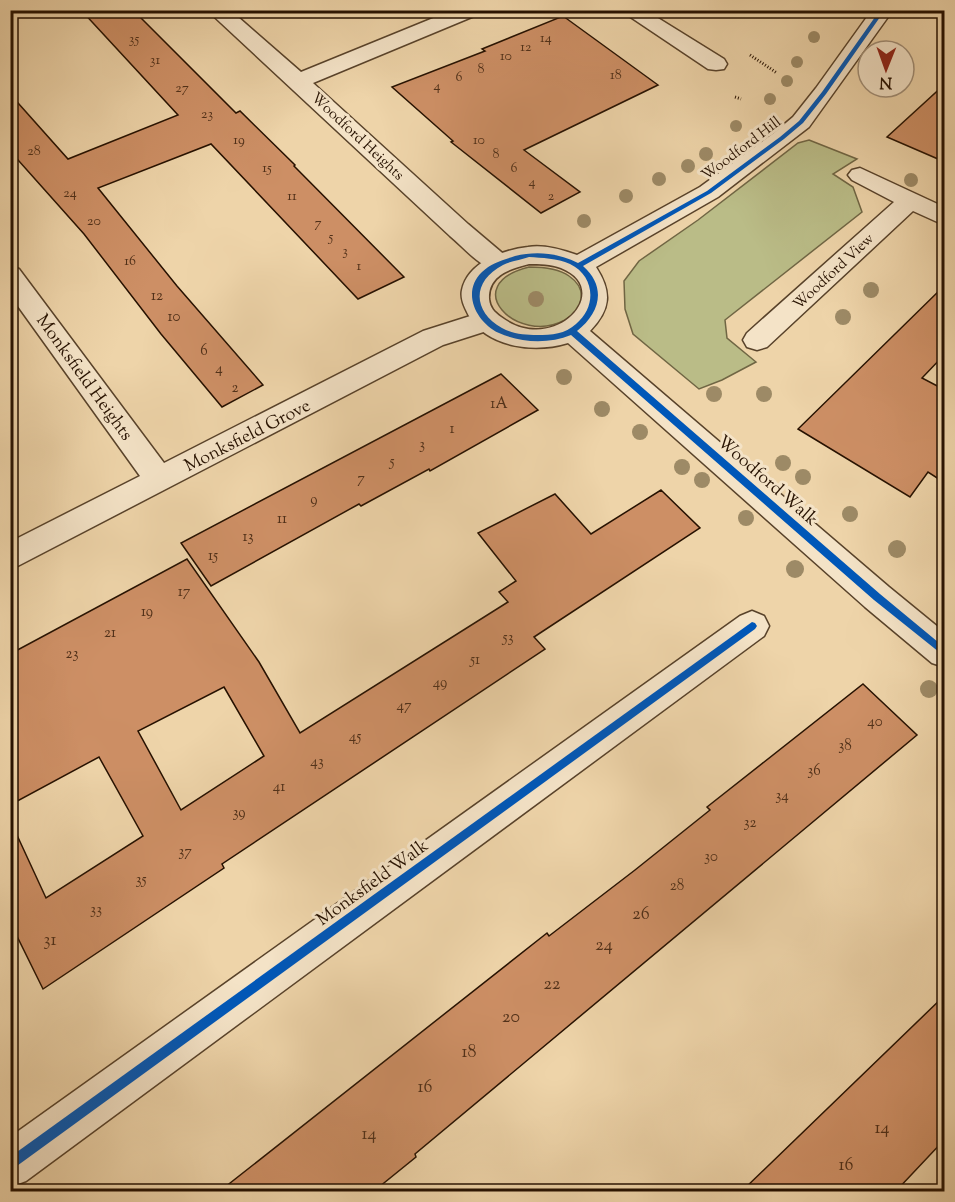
<svg xmlns="http://www.w3.org/2000/svg" width="955" height="1202" viewBox="0 0 955 1202" font-family="'Sorts Mill Goudy',serif">
	<style>
		.green { fill: #babc87; stroke: #706644; stroke-width: 1.5 }
		.building { fill: #cd8f65; stroke: #261100; stroke-width: 1.5; fill-rule: evenodd }
		.lines { fill: none; stroke-linecap: round; stroke-linejoin: round }
		.minor-casing { stroke: #58422a; stroke-width: 3 }
		.tertiary-casing { stroke: #58422a; stroke-width: 3 }
		.path { stroke: #261100; stroke-width: 3; stroke-dasharray: 1 2; stroke-linecap: butt }
		.minor { fill: #f4e3c7; fill-rule: evenodd }
		.tertiary { fill: #f4e3c7; fill-rule: evenodd }
		.cycleway-casing { stroke: #f4e3c7; stroke-width: 4 }
		.cycleway { fill: #0057b8; fill-rule: evenodd }
		.tree { fill: #9d8a66 }
		.labels { text-anchor: middle; stroke-width: 6; stroke-linejoin: round; paint-order: stroke }
		.far-number-label { font-size: 14px; fill: #503019 }
		.far-street-label { font-size: 15px; fill: #261100; stroke: #f4e3c7 }
		.number-label { font-size: 15px; fill: #503019 }
		.street-label { font-size: 18px; fill: #261100; stroke: #f4e3c7 }
		.near-number-label { font-size: 18px; fill: #503019 }
	</style>
	<rect width="100%" height="100%" fill="#eed4a9"/>
	<filter id="stains"><feTurbulence type="fractalNoise" baseFrequency=".00333" numOctaves="4"/><feColorMatrix values="0 0 0 0 .2 0 0 0 0 .09 0 0 0 0 .02 0 0 0 .5 -.17"/></filter>
	<radialGradient id="worn" r=".72"><stop offset=".6" stop-color="#630" stop-opacity="0"/><stop offset="1" stop-color="#630" stop-opacity=".3"/></radialGradient>
	<g class="green">
		<path d="M809,140L857,159L833,174L853,187L862,212L725,320L727,338L756,362L722,380L699,389L633,334L625,309L624,281L639,261L698,220L798,143Z"/>
		<path d="M529,267C543,267 558,268 569,276C588,289 584,310 565,320C517,346 457,285 529,267Z"/>
	</g>
	<g class="building">
		<path d="M81,10H133L236,113L240,111L295,165L294,166L404,277L358,299L211,144L98,188L177,286L263,385L222,407L161,334L84,234L10,151V94L68,159L178,115Z"/>
		<path d="M563,16L658,85L524,150L580,192L541,213L451,142L453,141L392,87L485,51L482,49Z"/>
		<path d="M945,84V162L887,137Z"/>
		<path d="M945,285V354L922,378L945,390V483L928,472L910,497L798,429Z"/>
		<path d="M501,374L538,410L430,471L429,469L361,506L359,504L211,586L181,543Z"/>
		<path d="M661,490L700,528L534,637L545,649L222,864L224,868L43,989L10,922V820L46,898L143,836L99,757L10,805V654L187,559L259,662L300,733L508,602L499,592L516,581L478,533L555,494L591,534ZM224,687L264,756L181,810L138,731Z"/>
		<path d="M863,684L917,735L415,1154L416,1157L374,1191H220L547,933L549,936L635,870L710,810L707,807Z"/>
		<path d="M945,995V1139L896,1191H742Z"/>
	</g>
	<g class="lines">
		<defs>
			<g id="minor">
				<path d="M207,10H230L301,72L453,10H482L479,14L313,83L468,224L507,257L511,263L507,269C485,275 466,249 450,236Z"/>
				<path d="M620,10H645L724,59L727,64L724,69L716,70L708,69Z"/>
				<path d="M860,168L944,207V225L913,211L767,347L757,350L747,347L743,340L747,333L894,202L852,180L848,175L852,170Z"/>
				<path d="M10,266L19,269L164,463L423,331L486,311L496,314L500,321L496,328L443,345L10,570V542L140,476L10,295Z"/>
				<path d="M752,611L764,616L769,626L764,636L26,1181L10,1187V1137L740,616Z"/>
			</g>
			<path id="tertiary" d="M872,10H893L809,127L718,197L596,267C612,292 611,309 590,331L889,587L944,632V667L932,663L865,607L568,343C535,353 488,348 469,316C465,308 460,299 462,290C468,262 503,250 528,247C544,244 563,250 577,255L700,187L774,133L793,117L816,88ZM529,264C539,264 551,264 561,268C616,290 554,357 501,317C494,312 490,308 489,299C488,275 510,269 529,264Z"/>
		</defs>
		<use href="#minor" class="minor-casing"/>
		<use href="#tertiary" class="tertiary-casing"/>
		<g class="path">
			<path d="M750,55L777,73"/>
			<path d="M735,97L741,99"/>
		</g>
		<use href="#minor" class="minor"/>
		<use href="#tertiary" class="tertiary"/>
		<defs>
			<g id="cycleway">
				<path d="M880,10H885L826,94L803,123L784,139L711,193L583,266C607,287 600,313 577,331L880,594L944,647V656L874,600L571,335C549,344 521,343 499,333C476,322 461,292 482,272C491,263 503,260 515,256C536,251 559,253 578,263L707,191L780,137L799,121L822,92ZM529,257C542,258 557,258 570,264C595,276 597,307 576,324C565,334 552,335 537,335C525,335 513,334 502,328C472,311 472,281 503,265C510,261 521,260 529,257Z"/>
				<path d="M752,622L755,623L757,626L755,629L10,1171V1157Z"/>
			</g>
		</defs>
		<use href="#cycleway" class="cycleway-casing"/>
		<use href="#cycleway" class="cycleway"/>
	</g>
	<g class="tree">
		<circle cx="814" cy="37" r="6"/>
		<circle cx="797" cy="62" r="6"/>
		<circle cx="787" cy="81" r="6"/>
		<circle cx="770" cy="99" r="6"/>
		<circle cx="736" cy="126" r="6"/>
		<circle cx="706" cy="154" r="7"/>
		<circle cx="688" cy="166" r="7"/>
		<circle cx="659" cy="179" r="7"/>
		<circle cx="911" cy="180" r="7"/>
		<circle cx="626" cy="196" r="7"/>
		<circle cx="584" cy="221" r="7"/>
		<circle cx="871" cy="290" r="8"/>
		<circle cx="536" cy="299" r="8"/>
		<circle cx="843" cy="317" r="8"/>
		<circle cx="564" cy="377" r="8"/>
		<circle cx="714" cy="394" r="8"/>
		<circle cx="764" cy="394" r="8"/>
		<circle cx="602" cy="409" r="8"/>
		<circle cx="640" cy="432" r="8"/>
		<circle cx="783" cy="463" r="8"/>
		<circle cx="682" cy="467" r="8"/>
		<circle cx="803" cy="477" r="8"/>
		<circle cx="702" cy="480" r="8"/>
		<circle cx="850" cy="514" r="8"/>
		<circle cx="746" cy="518" r="8"/>
		<circle cx="897" cy="549" r="9"/>
		<circle cx="795" cy="569" r="9"/>
		<circle cx="929" cy="689" r="9"/>
	</g>
	<g class="labels">
		<g class="far-number-label">
			<text x="546" y="42">14</text>
			<text x="134" y="43">35</text>
			<text x="526" y="51">12</text>
			<text x="506" y="60">10</text>
			<text x="155" y="64">31</text>
			<text x="481" y="73">8</text>
			<text x="616" y="79">18</text>
			<text x="459" y="81">6</text>
			<text x="437" y="90">4</text>
			<text x="182" y="92">27</text>
			<text x="207" y="118">23</text>
			<text x="239" y="144">19</text>
			<text x="479" y="144">10</text>
			<text x="34" y="155">28</text>
			<text x="496" y="158">8</text>
			<text x="267" y="172">15</text>
			<text x="514" y="172">6</text>
			<text x="532" y="186">4</text>
			<text x="70" y="197">24</text>
			<text x="292" y="200">11</text>
			<text x="551" y="200">2</text>
			<text x="94" y="225">20</text>
			<text x="318" y="227">7</text>
			<text x="331" y="241">5</text>
			<text x="345" y="255">3</text>
			<text x="130" y="265">16</text>
			<text x="359" y="270">1</text>
		</g>
		<g class="far-street-label">
			<text transform="translate(358 136) rotate(43)" y="5">Woodford Heights</text>
			<text transform="translate(741 148) rotate(-37)" y="5">Woodford Hill</text>
			<text transform="translate(833 271) rotate(-43)" y="5">Woodford View</text>
		</g>
		<g class="number-label">
			<text x="157" y="300">12</text>
			<text x="174" y="321">10</text>
			<text x="204" y="355">6</text>
			<text x="219" y="373">4</text>
			<text x="235" y="392">2</text>
			<text x="499" y="408">1A</text>
			<text x="452" y="433">1</text>
			<text x="422" y="449">3</text>
			<text x="392" y="466">5</text>
			<text x="361" y="483">7</text>
			<text x="314" y="504">9</text>
			<text x="282" y="523">11</text>
			<text x="248" y="541">13</text>
			<text x="213" y="560">15</text>
			<text x="184" y="596">17</text>
			<text x="147" y="616">19</text>
			<text x="110" y="637">21</text>
			<text x="508" y="642">53</text>
			<text x="72" y="658">23</text>
			<text x="475" y="664">51</text>
			<text x="440" y="687">49</text>
			<text x="404" y="710">47</text>
			<text x="875" y="726">40</text>
			<text x="355" y="741">45</text>
			<text x="845" y="750">38</text>
			<text x="317" y="766">43</text>
			<text x="814" y="775">36</text>
			<text x="279" y="791">41</text>
			<text x="782" y="800">34</text>
			<text x="239" y="817">39</text>
			<text x="750" y="827">32</text>
			<text x="185" y="856">37</text>
			<text x="711" y="861">30</text>
			<text x="141" y="884">35</text>
			<text x="677" y="890">28</text>
			<text x="96" y="914">33</text>
		</g>
		<g class="street-label">
			<text transform="translate(85 377) rotate(54)" y="6">Monksfield Heights</text>
			<text transform="translate(247 435) rotate(-27)" y="6">Monksfield Grove</text>
			<text transform="translate(768 480) rotate(41)" y="6">Woodford Walk</text>
			<text transform="translate(372 882) rotate(-36)" y="6">Monksfield Walk</text>
		</g>
		<g class="near-number-label">
			<text x="641" y="919">26</text>
			<text x="50" y="945">31</text>
			<text x="604" y="950">24</text>
			<text x="552" y="989">22</text>
			<text x="511" y="1022">20</text>
			<text x="469" y="1057">18</text>
			<text x="425" y="1092">16</text>
			<text x="882" y="1133">14</text>
			<text x="369" y="1139">14</text>
			<text x="846" y="1170">16</text>
		</g>
	</g>
	<rect width="955" height="1202" fill="none" stroke="#eed4a9" stroke-width="36"/>
	<rect x="12" y="12" width="931" height="1178" fill="none" stroke="#261100" stroke-width="3"/>
	<rect x="18" y="18" width="919" height="1166" fill="none" stroke="#261100" stroke-width="1.5"/>
	<g transform="translate(886 69) rotate(181)"><circle r="28" fill="#f4e3c7" stroke="#a28f77" stroke-width="1.5"/>
	<path d="M0-4.5L10 22L0 15L-10 22Z" fill="#8f2418"/>
	<text y="-9" font-size="16" font-weight="bold" text-anchor="middle" fill="#261100">N</text>
	</g>
	<rect width="100%" height="100%" filter="url(#stains)"/>
	<rect width="100%" height="100%" fill="url(#worn)"/>
</svg>
